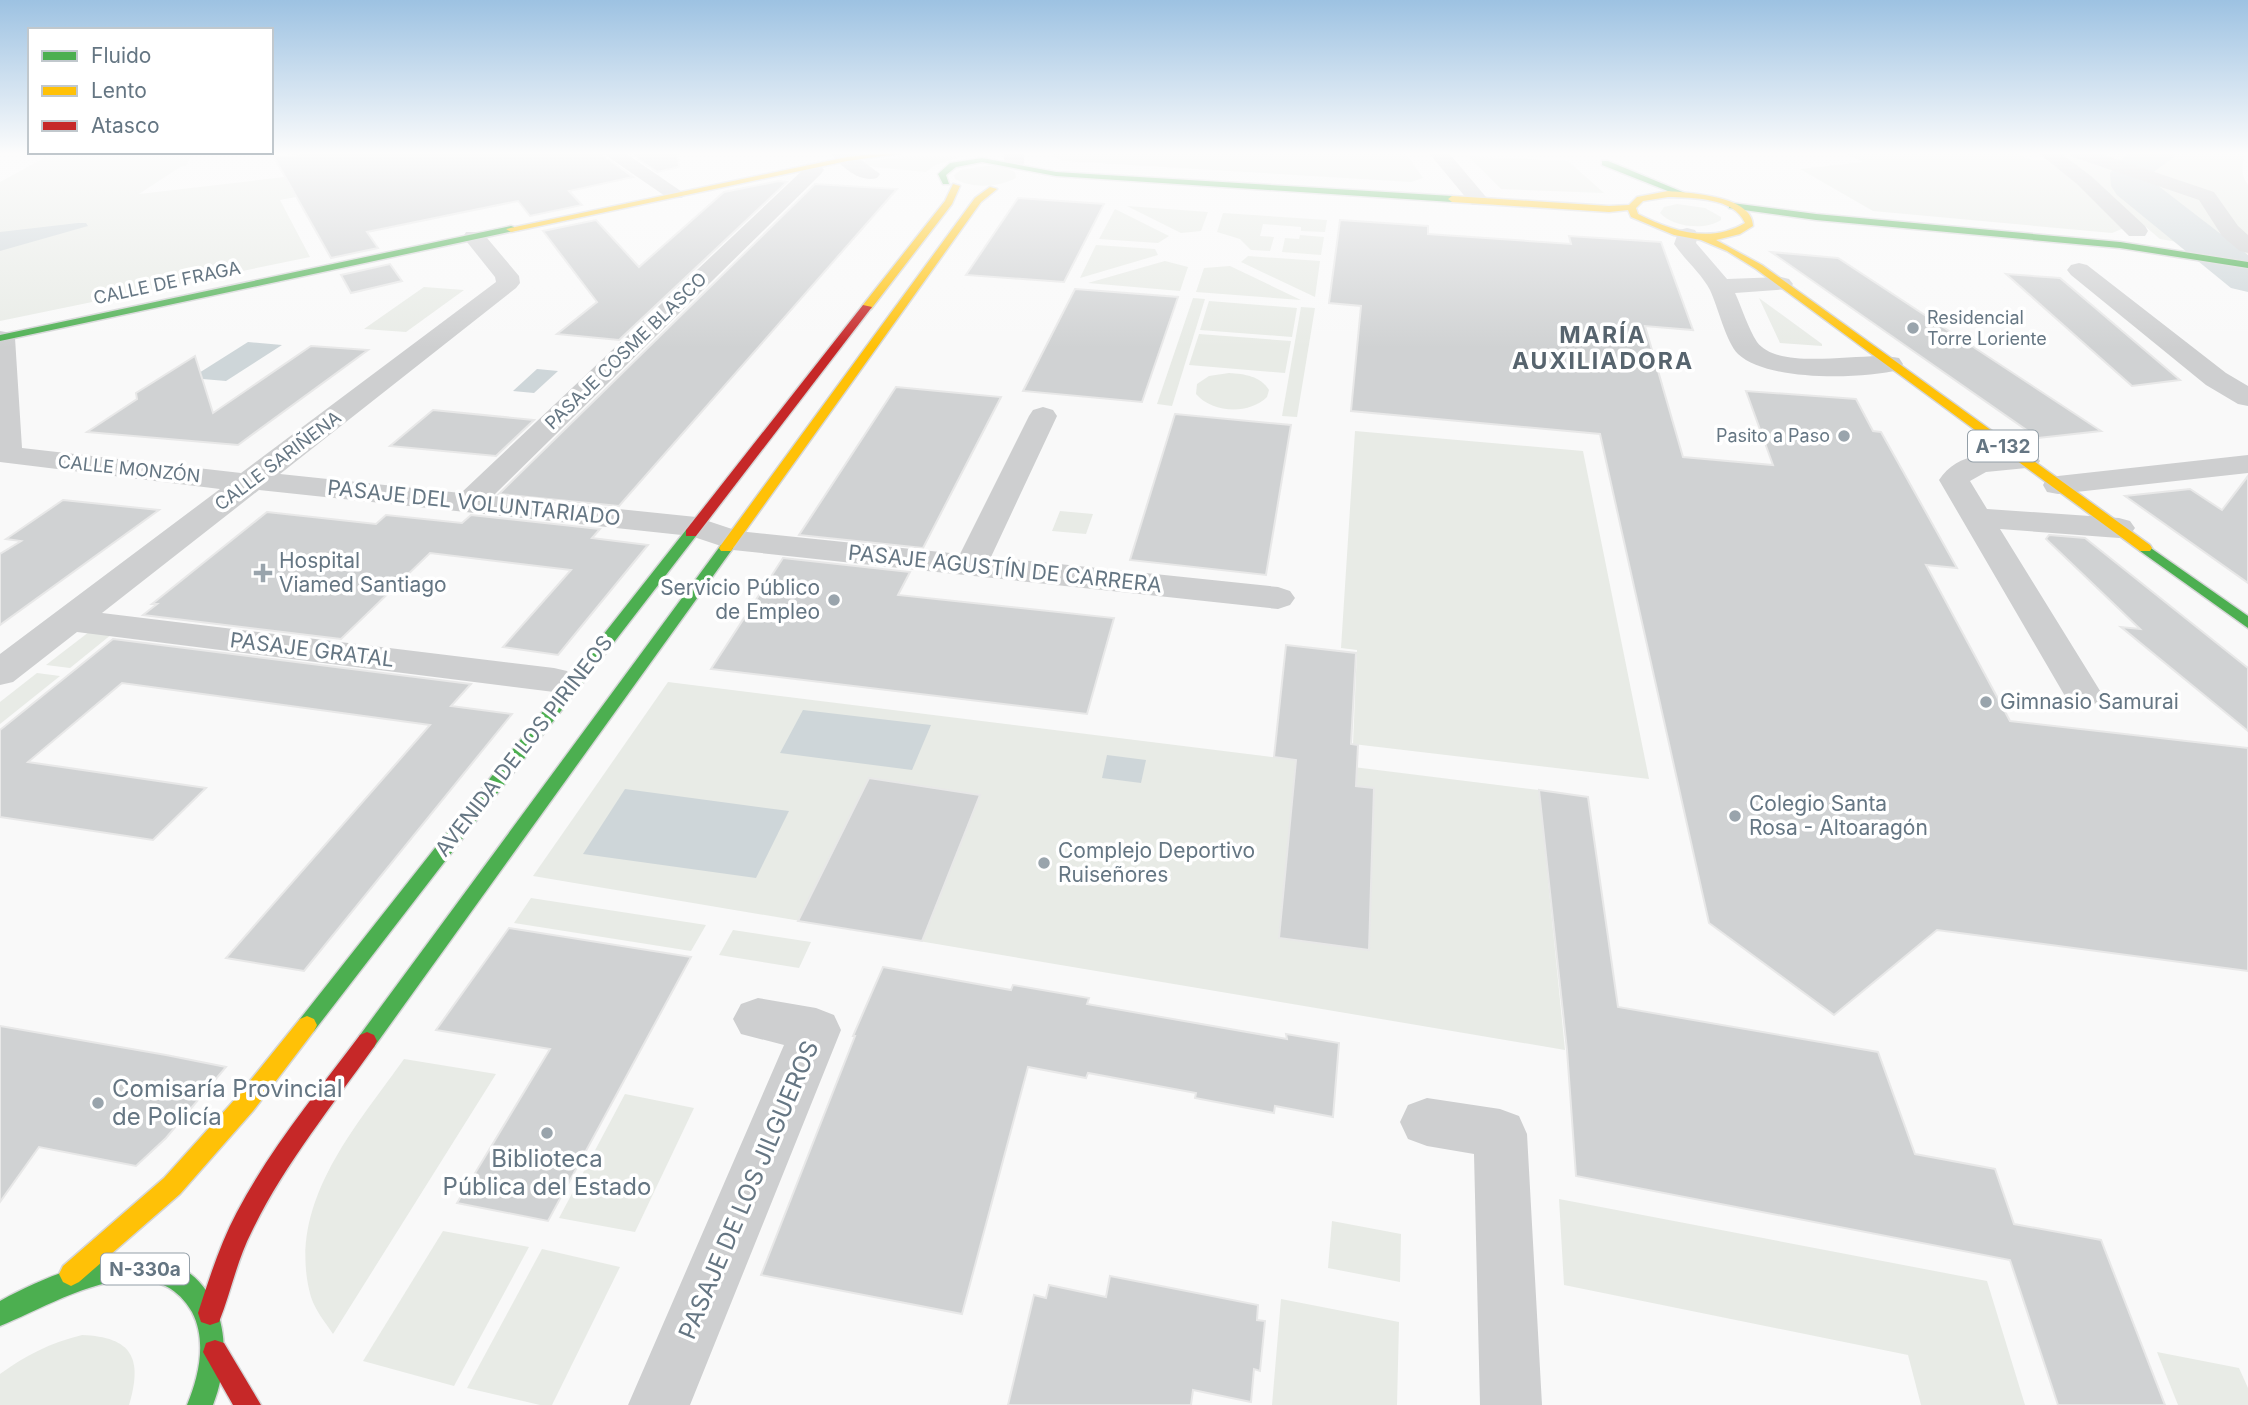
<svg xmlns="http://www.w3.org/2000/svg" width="2248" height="1405" viewBox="0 0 2248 1405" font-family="Inter,sans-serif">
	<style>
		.green { fill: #e8ebe6 }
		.water { fill: #ced6d9 }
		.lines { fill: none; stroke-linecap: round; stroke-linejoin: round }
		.stream { fill: #ced6d9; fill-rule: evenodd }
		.river { fill: #ced6d9; fill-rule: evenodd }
		.building { fill: #d0d2d3; stroke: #e8e8e8; stroke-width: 2 }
		.fast-casing { stroke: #d5d6d7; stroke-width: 3 }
		.slow-casing { stroke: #d5d6d7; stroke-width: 3 }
		.jam-casing { stroke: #d5d6d7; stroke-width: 3 }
		.street { fill: #cecfd0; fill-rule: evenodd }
		.fast { fill: #4caf50; fill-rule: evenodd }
		.slow { fill: #ffc107; fill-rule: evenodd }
		.jam { fill: #c62828; fill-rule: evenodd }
		.poi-dot { fill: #99a4ac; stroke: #fff; stroke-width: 2.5 }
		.labels { text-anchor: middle; stroke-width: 7; stroke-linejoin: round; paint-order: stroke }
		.far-street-label { font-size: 18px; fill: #657683; stroke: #fff }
		.far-poi-label { font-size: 18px; fill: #657683; stroke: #fff; text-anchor: start }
		.shield { fill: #fff; stroke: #939fa8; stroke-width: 2 }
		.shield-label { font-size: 19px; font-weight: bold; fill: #657683 }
		.street-label { font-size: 21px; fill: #657683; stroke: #fff }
		.poi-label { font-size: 21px; fill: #657683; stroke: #fff; text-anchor: start }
		.far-district-label { font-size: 23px; font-weight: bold; letter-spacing: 2px; fill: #57646e; stroke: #fff }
		.near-poi-label { font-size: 24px; fill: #657683; stroke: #fff; text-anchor: start }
		.near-street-label { font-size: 24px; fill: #657683; stroke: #fff }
	</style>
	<rect width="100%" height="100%" fill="#f9f9f9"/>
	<g class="green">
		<path d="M55,152H193L186,166L180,167L139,194L431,160L432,152H477L487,159L532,152L280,200L310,257L0,321V182Z"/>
		<path d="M1055,152H1405L1423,178L1411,182L1064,161L1053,156Z"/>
		<path d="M1842,152H2014L2032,160H2046L2094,196L2124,228L2112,233L1873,211L1800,169L1863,162Z"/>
		<path d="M2055,152H2246C2242,164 2240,174 2248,185V254L2160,239L2074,165Z"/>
		<path d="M1468,156L1568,161L1604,193L1501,189Z"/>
		<path d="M902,157H960L935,165L926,172L874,167L858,162Z"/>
		<path d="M986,166H1000L1015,172L1016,178C999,187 973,189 955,179L954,175L961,170Z"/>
		<path d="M1677,204L1705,208L1721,217V220C1704,231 1673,227 1660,213L1664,207Z"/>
		<path d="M1127,206L1208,212L1201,231L1181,233Z"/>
		<path d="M1115,209L1169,236L1158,243L1099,239Z"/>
		<path d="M1223,213L1327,220L1325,232L1301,231V227L1263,224L1260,236L1274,237L1270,251L1251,250L1240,239L1217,232Z"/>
		<path d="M1300,235L1324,237L1321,255L1282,252L1285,238L1299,239Z"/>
		<path d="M1096,245L1155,249L1158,255L1080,278Z"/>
		<path d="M1248,256L1320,261L1315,297L1241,262Z"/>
		<path d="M1165,261L1188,267L1180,291L1088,283Z"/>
		<path d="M1230,266L1301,300L1196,292L1204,268Z"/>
		<path d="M424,287L464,290L406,332L364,329Z"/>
		<path d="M1193,298L1205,299L1172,406L1157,404Z"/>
		<path d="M1759,298L1822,344V346L1780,343Z"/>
		<path d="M1209,301L1297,308L1292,337L1200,330Z"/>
		<path d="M1301,307L1315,308L1297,417L1282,416Z"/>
		<path d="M1199,334L1291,341L1285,373L1189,365Z"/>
		<path d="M1229,373C1245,374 1260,376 1269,390L1267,397C1249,415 1212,413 1196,394L1197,384L1209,376Z"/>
		<path d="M1355,431L1583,451L1649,779L1353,744L1357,650L1341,648Z"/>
		<path d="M1060,511L1093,514L1086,534L1052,531Z"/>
		<path d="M89,632L112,634L70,668L46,665Z"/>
		<path d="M37,673L60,676L0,724V702Z"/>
		<path d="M668,682L1539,790L1565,1050L533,876Z"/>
		<path d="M531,898L706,925L691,951L514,923Z"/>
		<path d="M733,930L811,942L799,968L719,955Z"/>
		<path d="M404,1059L496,1074L333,1334C325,1322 315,1310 311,1297C285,1205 355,1128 404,1059Z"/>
		<path d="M625,1094L694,1108L635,1232L559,1218Z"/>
		<path d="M1559,1199L1987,1281L2025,1405H1921L1908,1355L1564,1285Z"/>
		<path d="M1332,1221L1401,1234L1400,1282L1328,1268Z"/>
		<path d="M443,1231L529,1247L454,1386L363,1361Z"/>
		<path d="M542,1249L620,1267L552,1405H540L467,1388Z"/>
		<path d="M1281,1299L1399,1322L1397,1405H1272Z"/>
		<path d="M82,1335C132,1337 143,1358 129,1405H0V1374C26,1355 50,1343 82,1335Z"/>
		<path d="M2157,1352L2239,1368L2248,1388V1405H2178Z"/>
	</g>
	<g class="water">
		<path d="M78,223H86L88,226L0,251V232Z"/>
		<path d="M248,342L282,345L226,381L191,378Z"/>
		<path d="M537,369L558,371L534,393L513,391Z"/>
		<path d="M803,710L931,725L912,770L780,753Z"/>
		<path d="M1107,755L1146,760L1141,783L1102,778Z"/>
		<path d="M625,789L789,811L756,878L583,854Z"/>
	</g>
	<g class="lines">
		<path class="stream" d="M2148,152H2160L2157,154Z"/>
		<path class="river" d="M2129,152H2177C2171,162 2159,166 2151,175L2152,181L2248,255V292L2231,288L2117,195L2111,186L2110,173Z"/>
	</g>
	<g class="building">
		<path d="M319,152H599L633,177L569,191L582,205L530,216L518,201L367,232L378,248L331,258L274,157Z"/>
		<path d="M628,152H678L679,167L657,172Z"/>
		<path d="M779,181L787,182L619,340L557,334L597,302L543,231L596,220L639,267L724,192Z"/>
		<path d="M815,184L897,189L619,506L499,494Z"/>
		<path d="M1018,198L1104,204L1064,282L966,275Z"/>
		<path d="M1340,220L1428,226V234L1571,244L1569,236L1661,242L1693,330L1645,326L1683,457L1773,465L1746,391L1856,399L1873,431L1881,432L1957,568L1926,565L2010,721L2248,748V971L1937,930L1834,1015L1709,923L1600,434L1351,411L1361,306L1329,303Z"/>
		<path d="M1771,252L1838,258L2101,431L2038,438Z"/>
		<path d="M390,264L402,281L351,293L341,275Z"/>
		<path d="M2006,274L2060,278L2180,380L2132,386Z"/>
		<path d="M1075,289L1178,297L1142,402L1023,391Z"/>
		<path d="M311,346L368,350L238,445L87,432L137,399L136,393L195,356L213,413Z"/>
		<path d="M896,387L1001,397L923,548L799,535Z"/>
		<path d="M433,410L534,420L496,456L390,446Z"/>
		<path d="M1175,414L1291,425L1266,575L1130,560Z"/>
		<path d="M2248,476V583L2125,496L2190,489L2222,510Z"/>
		<path d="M63,500L159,510L0,625V554L21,541L6,539Z"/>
		<path d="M267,512L376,524L386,515L462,523L471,515L600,529L592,538L648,545L558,655L503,647L571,570L430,553L341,639L143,615L157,604H152Z"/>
		<path d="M2049,535L2085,538L2248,668V731L2121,627L2140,629L2046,539Z"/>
		<path d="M783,558L910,572L898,595L1114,618L1087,714L711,669Z"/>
		<path d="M113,639L471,684L451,706L512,714L304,971L226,958L430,725L122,683L28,762L206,788L153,840L0,817V730Z"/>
		<path d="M1286,645L1356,653L1351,744L1358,745L1356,786L1374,788L1369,950L1279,938L1296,760L1274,757Z"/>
		<path d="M869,778L980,795L922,941L798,921Z"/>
		<path d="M1539,790L1588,797L1618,1007L1878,1052L1915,1154L1995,1169L2014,1224L2101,1240L2165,1405H2058L2010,1260L1576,1176L1567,1050Z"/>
		<path d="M509,928L691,957L548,1221L457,1203L550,1049L436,1030Z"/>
		<path d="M883,967L1011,990L1013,985L1089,998L1087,1004L1287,1039L1286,1034L1339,1043L1333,1117L1275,1106L1274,1113L1195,1098L1196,1093L1088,1073L1086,1078L1028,1067L962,1314L761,1275L855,1036H853Z"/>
		<path d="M0,1026L166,1055L226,1067L166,1138L136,1166L39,1147L0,1202Z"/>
		<path d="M1110,1276L1258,1305L1257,1320L1265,1321L1260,1371L1254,1369L1251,1402L1193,1390L1191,1405H1008L1034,1295L1046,1298L1049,1285L1106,1297Z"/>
	</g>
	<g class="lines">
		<defs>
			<g id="fast">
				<path d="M982,158L1056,172L1452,196L1456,199L1452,202L1056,176L982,162L956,167L946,175L949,184H943L938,174L950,163Z"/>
				<path d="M1602,161H1608L1685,193L1678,195L1602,165Z"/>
				<path d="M1732,203L1816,214L2120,242L2248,262V268L2120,248L1816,220L1729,208V204Z"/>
				<path d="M511,226L514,227V231L0,341V335Z"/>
				<path d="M691,529L696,530V536L314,1031L307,1034L300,1031L297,1025L300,1019L686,530Z"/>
				<path d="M726,544L733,548L731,551L374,1047L367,1050L360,1047L357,1041L360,1035L721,545Z"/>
				<path d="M2145,544L2248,616V628L2140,551L2138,548L2140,545Z"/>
				<path d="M143,1256C155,1259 168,1260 179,1266C229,1295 232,1357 213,1405H187C199,1376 207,1341 192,1312C152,1241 52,1305 0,1326V1301C45,1276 91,1259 143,1256Z"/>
			</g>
			<g id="slow">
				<path d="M888,152H910L847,161L511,232L506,229L847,157Z"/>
				<path d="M953,184L960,186L952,204L871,309H863V305L945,201Z"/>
				<path d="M990,187L997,189L981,202L731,551H721L719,548L721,545L975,198Z"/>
				<path d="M1668,191C1691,193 1753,196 1753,226L1740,234L1716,240L1762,265L2150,545L2152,548L2150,551H2140L1756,269L1727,251L1701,240L1674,235L1631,217L1628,210L1609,212L1452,202L1448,199L1452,196L1609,206L1629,205L1637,197ZM1668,197C1692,198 1734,197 1745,223C1710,244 1672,231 1638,214L1636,208L1643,201Z"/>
				<path d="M307,1016L314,1019L317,1025L314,1031L253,1111L180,1194L79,1282L71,1286L63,1282L59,1274L63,1266L164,1178L237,1097L300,1019Z"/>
			</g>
			<g id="jam">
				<path d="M863,305L872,307L696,536H686V530Z"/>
				<path d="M367,1032L374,1035L377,1041L374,1047C332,1106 284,1165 252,1231C237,1260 231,1292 219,1322L210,1325L201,1322L198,1313C209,1279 220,1244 237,1212C270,1149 317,1092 360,1035Z"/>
				<path d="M215,1340L224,1343L261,1405H233L203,1352L206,1343Z"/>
			</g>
		</defs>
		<use href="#fast" class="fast-casing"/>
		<use href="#slow" class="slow-casing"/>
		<use href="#jam" class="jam-casing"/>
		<g class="street">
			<path d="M601,152H624L685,194L682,198H668Z"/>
			<path d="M830,152H851L880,174L877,178C859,183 840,166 830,152Z"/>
			<path d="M1004,152H1024V163L1021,167H1007L1004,163Z"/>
			<path d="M1428,152H1448L1486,197L1490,201L1486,205H1472Z"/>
			<path d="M2037,152H2059L2091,176L2145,226L2148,231L2145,236H2129L2077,184Z"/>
			<path d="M2067,152H2095L2214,192L2238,226L2248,235V253L2240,251L2222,236L2199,200L2070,156Z"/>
			<path d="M814,164L821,166L824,170L821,174L493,496L696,517L738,531L960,554L1029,416L1033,410L1043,407L1053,410L1057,416L991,557L1278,587L1290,591L1295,598L1290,605L1278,609L733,550L691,536L259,490L102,613L554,668L567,671L573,680L567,689L554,692L77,632L13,682L0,685V654L220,489L0,462V331L11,333L15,338L22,448L241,473L496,282L495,277L463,237L466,232H482L519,276L520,283L516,288L280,474L461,493L807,166Z"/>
			<path d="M1687,228L1695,230L1698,235L1696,243L1727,279L1781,277L1789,279L1793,284L1789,289L1735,293C1742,308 1748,328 1757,342C1780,373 1867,350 1899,358L1903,364L1899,370C1862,379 1768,382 1738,354C1726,342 1718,307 1710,290C1701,273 1685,260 1674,244L1679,230Z"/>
			<path d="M2079,263L2087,265L2226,373L2248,386V406L2238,404L2206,385L2071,275L2067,270L2071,265Z"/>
			<path d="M2025,452L2036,455L2040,461L2036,467L1986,472L1970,481L1987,509L2119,518L2130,521L2135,528L2130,535L2119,538L2000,529L2102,694L2097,703L2083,707L2069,703L1939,480C1958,451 1993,453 2025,452Z"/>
			<path d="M2248,455V473L2058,494L2047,492L2043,485L2047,478L2058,476Z"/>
			<path d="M758,998L816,1008L834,1015L841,1030L690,1405H628L784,1045L741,1034L733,1019L741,1004Z"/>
			<path d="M1427,1098L1500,1109L1519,1116L1527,1134L1542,1405H1480L1474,1154L1427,1146L1408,1139L1400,1122L1408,1105Z"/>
		</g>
		<use href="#fast" class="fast"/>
		<use href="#slow" class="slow"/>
		<use href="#jam" class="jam"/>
	</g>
	<linearGradient id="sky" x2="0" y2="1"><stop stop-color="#9dc2e2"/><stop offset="0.44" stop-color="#fcfcfc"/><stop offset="1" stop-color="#fcfcfc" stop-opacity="0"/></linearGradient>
	<rect width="2248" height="348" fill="url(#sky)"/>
	<g class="poi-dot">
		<circle cx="1913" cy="328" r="7"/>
		<circle cx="1844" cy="436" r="7"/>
		<path d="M259.5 562.5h7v7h7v7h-7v7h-7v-7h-7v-7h7z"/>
		<circle cx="834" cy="600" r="7"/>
		<circle cx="1986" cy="702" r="7"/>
		<circle cx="1735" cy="816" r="7"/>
		<circle cx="1044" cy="863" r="7"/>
		<circle cx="98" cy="1103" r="7"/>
		<circle cx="547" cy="1133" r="7"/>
	</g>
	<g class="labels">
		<g class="far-street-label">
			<text transform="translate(167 283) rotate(-12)" y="6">CALLE DE FRAGA</text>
			<text transform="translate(626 351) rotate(-44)" y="6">PASAJE COSME BLASCO</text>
			<text transform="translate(278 461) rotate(-37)" y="6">CALLE SARIÑENA</text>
			<text transform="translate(129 469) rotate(6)" y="6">CALLE MONZÓN</text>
		</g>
		<g class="far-poi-label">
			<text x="1927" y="324">Residencial<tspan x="1927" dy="21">Torre Loriente</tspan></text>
			<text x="1830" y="442" text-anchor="end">Pasito a Paso</text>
		</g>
		<g class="shield">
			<rect x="1968" y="430.5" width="70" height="31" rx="5"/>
			<rect x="101" y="1253.5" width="88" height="31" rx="5"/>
		</g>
		<g class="shield-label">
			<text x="2003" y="453">A-132</text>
			<text x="145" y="1276">N-330a</text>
		</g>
		<g class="street-label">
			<text transform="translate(474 503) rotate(6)" y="7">PASAJE DEL VOLUNTARIADO</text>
			<text transform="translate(1005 569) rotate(6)" y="7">PASAJE AGUSTÍN DE CARRERA</text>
			<text transform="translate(312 650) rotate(7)" y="7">PASAJE GRATAL</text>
			<text transform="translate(524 746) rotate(-52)" y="7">AVENIDA DE LOS PIRINEOS</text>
		</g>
		<g class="poi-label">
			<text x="279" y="568">Hospital<tspan x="279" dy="24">Viamed Santiago</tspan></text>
			<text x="820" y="595" text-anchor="end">Servicio Público<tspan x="820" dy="24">de Empleo</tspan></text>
			<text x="2000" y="709">Gimnasio Samurai</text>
			<text x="1749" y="811">Colegio Santa<tspan x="1749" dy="24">Rosa - Altoaragón</tspan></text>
			<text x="1058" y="858">Complejo Deportivo<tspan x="1058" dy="24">Ruiseñores</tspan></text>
		</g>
		<g class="far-district-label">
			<text x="1603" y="343">MARÍA<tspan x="1603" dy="26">AUXILIADORA</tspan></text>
		</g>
		<g class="near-poi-label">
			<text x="112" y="1097">Comisaría Provincial<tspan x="112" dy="28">de Policía</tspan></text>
			<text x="547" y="1167" text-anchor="middle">Biblioteca<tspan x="547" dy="28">Pública del Estado</tspan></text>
		</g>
		<g class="near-street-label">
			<text transform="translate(749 1190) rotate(-67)" y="8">PASAJE DE LOS JILGUEROS</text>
		</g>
	</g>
	<rect x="28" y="28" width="245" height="126" fill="#ffffff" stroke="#c1c8cd" stroke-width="2"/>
	<rect x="42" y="51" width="35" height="10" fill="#4caf50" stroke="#c1c8cd" stroke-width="2"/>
	<text x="91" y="63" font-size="21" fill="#657683">Fluido</text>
	<rect x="42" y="86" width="35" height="10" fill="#ffc107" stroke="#c1c8cd" stroke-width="2"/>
	<text x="91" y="98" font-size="21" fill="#657683">Lento</text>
	<rect x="42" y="121" width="35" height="10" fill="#c62828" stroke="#c1c8cd" stroke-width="2"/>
	<text x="91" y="133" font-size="21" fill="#657683">Atasco</text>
</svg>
